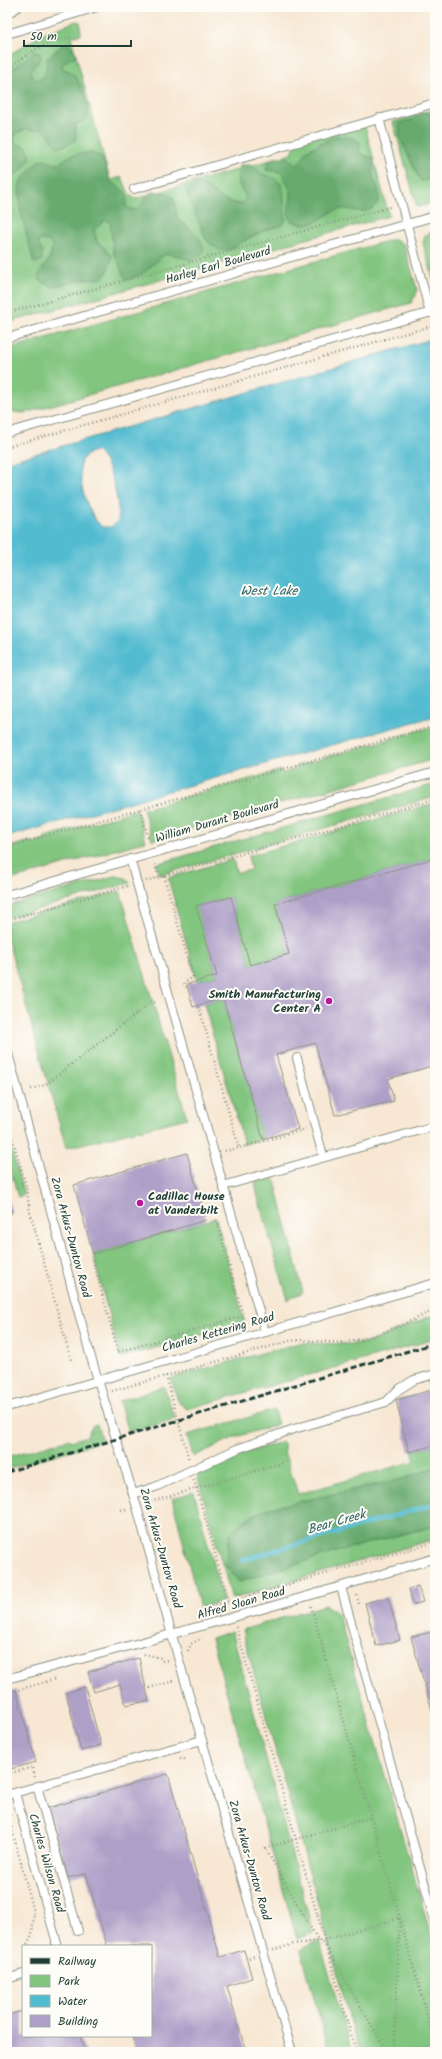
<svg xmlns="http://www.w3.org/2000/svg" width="442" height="2059" viewBox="0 0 442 2059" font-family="Kalam,sans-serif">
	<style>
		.green { fill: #81c57f; stroke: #50815a }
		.forest { fill: #68aa6e; stroke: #447451 }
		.water { fill: #52bbd0; stroke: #387c82; fill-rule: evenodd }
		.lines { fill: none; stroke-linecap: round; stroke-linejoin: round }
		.stream { stroke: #52bbd0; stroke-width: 4.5 }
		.building { fill: #ae9fc7 }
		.lane-casing { stroke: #8b9284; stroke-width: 10 }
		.path { stroke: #8b9284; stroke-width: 2.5; stroke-dasharray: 1 3; stroke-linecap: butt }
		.lane { stroke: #fff; stroke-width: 8 }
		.rail { stroke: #1f3d34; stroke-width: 3; stroke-dasharray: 6 3; stroke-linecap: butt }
		.poi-dot { fill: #b5179e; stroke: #fdfcf7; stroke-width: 1.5 }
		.labels { text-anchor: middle; stroke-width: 4; stroke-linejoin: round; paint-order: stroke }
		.street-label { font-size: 12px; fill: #1f3d34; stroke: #fdfcf7 }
		.poi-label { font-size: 12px; font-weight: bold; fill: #1f3d34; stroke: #fdfcf7; text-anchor: end }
		.water-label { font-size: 13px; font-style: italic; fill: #2e6363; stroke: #fdfcf7 }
	</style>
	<rect width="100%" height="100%" fill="#fdfcf7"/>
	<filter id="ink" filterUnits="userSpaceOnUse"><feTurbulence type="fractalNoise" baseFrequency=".025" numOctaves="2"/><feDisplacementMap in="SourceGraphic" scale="8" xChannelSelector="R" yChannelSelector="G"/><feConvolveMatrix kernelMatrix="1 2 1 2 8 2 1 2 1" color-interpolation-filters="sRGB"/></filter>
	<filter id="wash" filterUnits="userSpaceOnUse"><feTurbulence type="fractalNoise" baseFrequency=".012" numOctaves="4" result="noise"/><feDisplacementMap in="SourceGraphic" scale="16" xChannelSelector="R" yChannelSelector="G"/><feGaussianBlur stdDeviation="0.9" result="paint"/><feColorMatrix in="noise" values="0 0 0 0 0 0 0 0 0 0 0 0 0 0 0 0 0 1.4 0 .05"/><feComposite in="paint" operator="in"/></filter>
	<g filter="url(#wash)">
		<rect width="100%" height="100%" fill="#f7e7d3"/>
		<g class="green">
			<path d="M76,21L80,22L81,34L71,37L110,180L122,177L129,194L135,199L291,154L298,140L364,123L389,216L7,323V56L41,35Z"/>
			<path d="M435,109V202L417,207L393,122Z"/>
			<path d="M435,230V285L423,243L425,235Z"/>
			<path d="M390,240H397L404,245L417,289L416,295L411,303L25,413L13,412L7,406V349Z"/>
			<path d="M435,726V759L152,840L143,809L281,770L282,773L297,769L296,766Z"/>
			<path d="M435,784V797L160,875L156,864Z"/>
			<path d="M435,803V858L275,904L289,954L250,965L231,897L197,906L217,976L197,981L168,878L233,859L237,873L251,870L248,856Z"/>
			<path d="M137,810L146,841L7,881V848L30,841L31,844L45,840V837Z"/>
			<path d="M115,876L126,878L130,883L7,918V906Z"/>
			<path d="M120,891L187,1118L66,1148L7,938V922Z"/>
			<path d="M223,998L263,1139L244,1144L204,1004Z"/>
			<path d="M7,1134L24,1195L18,1197L7,1158Z"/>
			<path d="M271,1176L275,1181L303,1292L288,1300L257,1194L255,1181Z"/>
			<path d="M216,1218L245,1323L120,1358L93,1254Z"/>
			<path d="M435,1314V1339C353,1364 270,1385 187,1409L178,1402L171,1378L299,1343L352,1344L370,1342Z"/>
			<path d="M164,1386L175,1419L128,1433L119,1401Z"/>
			<path d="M274,1410L278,1424L233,1438L193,1457L187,1435Z"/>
			<path d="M97,1424L102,1441L7,1469V1457L70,1439L71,1441L87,1436L93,1425Z"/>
			<path d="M281,1442L284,1444V1451L298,1494L415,1461L412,1451L435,1445V1539L232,1599L197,1475L241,1454Z"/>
			<path d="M194,1492L223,1601L200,1608L172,1498Z"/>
			<path d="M325,1605L338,1613L435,1949V2052H359L242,1630Z"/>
			<path d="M232,1631L313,1933L297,1939L211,1638Z"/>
			<path d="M318,1940L321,1946L352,2052H329L301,1950Z"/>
		</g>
		<g class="forest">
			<path d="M64,44L69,45L76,52V56L63,63L62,68C65,70 71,71 73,74C81,83 93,108 86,119C83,122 78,123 75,125L76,140C47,157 60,138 41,129C25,134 33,122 15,135L14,140L17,144L27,147L31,157L22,170L14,175L10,174L7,168V74L35,51L40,53L41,58L31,70C31,76 33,79 39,80C47,75 46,66 47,58Z"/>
			<path d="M426,111L435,121V179L421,181C419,179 401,140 400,137C399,133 400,128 399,123L412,120L421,113Z"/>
			<path d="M335,136L350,137L360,142V153L374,159C373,164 373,169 373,175C375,184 383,196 376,205C366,217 352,208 341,209C324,212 315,232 291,221C284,208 292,205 291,193C290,184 283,180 282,172L266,170L270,159C279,157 289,154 295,164C302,161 303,159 306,151Z"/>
			<path d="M92,153L101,156L108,172L110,181C118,187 131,192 126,204L127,208L137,210C142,206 143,200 147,195C150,192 155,191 159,192C178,192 175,206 177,218C188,227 221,250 191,260L169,254L164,255L142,274L127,280C120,273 121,262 114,255L110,222L105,220L94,230L97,242L103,246L112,257L107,273L100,279H84L53,287L40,281L38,276L50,258L52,245L49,241L40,240L38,243L42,251V260L34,263L20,209L19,187L22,179L39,161L44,159L54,164H59C69,154 78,153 92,153Z"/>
			<path d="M239,165H254L261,174C280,178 283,183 284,202C284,209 286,215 285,222L280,226L268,229L249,238L229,250H219L206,240L185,188L187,184C193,183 198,182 203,184C207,186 210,190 213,193C222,199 232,204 243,204L246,196C238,186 235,178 239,165Z"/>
			<path d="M435,1467V1526L349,1548L239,1582L225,1565L230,1533L245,1520L265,1509L406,1478Z"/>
		</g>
		<path class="water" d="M435,338V716L7,837V462ZM96,451C111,462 120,503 118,521L111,527H102C86,512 78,481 81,460L91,452Z"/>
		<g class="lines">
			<path class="stream" d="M242,1560L435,1504"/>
		</g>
		<g id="blocks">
			<g class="building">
				<path d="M435,858V1065L388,1079L394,1101L335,1115L315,1043L276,1055L298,1129L263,1139L223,998L193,1007L188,989L187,984L217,976L196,906L231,897L250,965L289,954L275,904Z"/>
				<path d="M187,1153L206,1220L93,1254L74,1185Z"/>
				<path d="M7,1196L12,1213L7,1214Z"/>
				<path d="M435,1389V1445L409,1452L396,1400Z"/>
				<path d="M418,1586L423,1602L413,1605L409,1589Z"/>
				<path d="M388,1597L400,1640L376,1646L365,1603Z"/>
				<path d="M435,1631V1721L411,1637Z"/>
				<path d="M139,1658L149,1701L126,1705L120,1684L94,1692L88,1672Z"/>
				<path d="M85,1687L101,1745L81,1751L66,1693Z"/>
				<path d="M16,1690L36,1762L7,1770V1693Z"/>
				<path d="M168,1774L220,1957L244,1950L252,1978L227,1986L246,2052H136L132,2036H151V1946H107L86,1873L68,1878L48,1808Z"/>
				<path d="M23,2011V2036H80L85,2052H7V2015Z"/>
			</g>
		</g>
	</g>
	<g filter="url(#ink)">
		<use href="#blocks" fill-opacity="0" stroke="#8b9284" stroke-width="1"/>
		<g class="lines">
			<defs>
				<g id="lane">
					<path d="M7,14L18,7"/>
					<path d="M7,34L97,7"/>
					<path d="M379,118L430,313"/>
					<path d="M134,189L435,103"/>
					<path d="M7,338L435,216"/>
					<path d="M7,433L435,311"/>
					<path d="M130,859L265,1332"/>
					<path d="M7,895L435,772"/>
					<path d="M7,1050L90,1354L137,1507L178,1657L292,2052"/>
					<path d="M297,1058L323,1156"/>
					<path d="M223,1186L435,1126"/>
					<path d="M7,1407L435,1283"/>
					<path d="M133,1494L155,1487L237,1449L294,1429L386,1402L398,1390L414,1380L435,1374"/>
					<path d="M341,1587L435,1921"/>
					<path d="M7,1679C150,1640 293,1602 435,1558"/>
					<path d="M37,1786L78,1931"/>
					<path d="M15,1793L56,1940V1946"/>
					<path d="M7,1795L202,1740"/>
					<path d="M7,1979L23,1974"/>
				</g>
			</defs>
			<use href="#lane" class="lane-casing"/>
			<g class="path">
				<path d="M7,71C27,54 45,41 71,37"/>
				<path d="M7,313L390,207"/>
				<path d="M7,447L435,325"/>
				<path d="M140,809L149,840"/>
				<path d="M7,847L435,726"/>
				<path d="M155,864L159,878"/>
				<path d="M164,876L193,977L184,983L187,988"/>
				<path d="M146,881L435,799"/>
				<path d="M7,920L128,886"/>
				<path d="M199,1007L239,1148L306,1129"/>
				<path d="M31,1089L45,1085L150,1003L155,1002"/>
				<path d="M8,1123L26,1186L30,1212L71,1360"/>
				<path d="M225,1151L239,1148"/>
				<path d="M93,1260L118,1352L243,1316L216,1218"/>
				<path d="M166,1376L189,1460"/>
				<path d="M112,1391L290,1341C308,1338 326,1344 345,1342C377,1338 406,1323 435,1310"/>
				<path d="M194,1480L229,1602"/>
				<path d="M147,1503L289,1461"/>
				<path d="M121,1510L127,1509"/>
				<path d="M357,1595L359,1604"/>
				<path d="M311,1606L435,2043"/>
				<path d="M200,1610L435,1542"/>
				<path d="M236,1627L356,2052"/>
				<path d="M188,1651L191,1644L202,1638"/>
				<path d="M144,1654L161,1658"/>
				<path d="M162,1661L168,1660"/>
				<path d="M149,1688L174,1681"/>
				<path d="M7,1693L56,1679"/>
				<path d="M180,1758L187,1760"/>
				<path d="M7,1774L33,1767L35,1777"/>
				<path d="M11,1814L8,1815L34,1912L32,1935L26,1946"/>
				<path d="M326,1946L318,1940L265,1848L372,1817"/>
				<path d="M273,1950L294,1944L324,1940L400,1918L394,2052"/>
				<path d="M328,1950L387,2052"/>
				<path d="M249,1958L254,1956"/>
			</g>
			<use href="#lane" class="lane"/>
			<path class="rail" d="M7,1472L435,1343"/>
		</g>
	</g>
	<g class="poi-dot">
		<circle cx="329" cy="1001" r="4"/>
		<circle cx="140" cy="1203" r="4"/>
	</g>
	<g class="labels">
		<g class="street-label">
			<text transform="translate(218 265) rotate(-16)" y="4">Harley Earl Boulevard</text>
			<text transform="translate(217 821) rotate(-16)" y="4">William Durant Boulevard</text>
			<text transform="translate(71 1237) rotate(75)" y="4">Zora Arkus-Duntov Road</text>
			<text transform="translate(218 1332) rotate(-16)" y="4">Charles Kettering Road</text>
			<text transform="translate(161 1548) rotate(74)" y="4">Zora Arkus-Duntov Road</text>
			<text transform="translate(241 1603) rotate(-16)" y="4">Alfred Sloan Road</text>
			<text transform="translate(250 1860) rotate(74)" y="4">Zora Arkus-Duntov Road</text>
			<text transform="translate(47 1863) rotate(74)" y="4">Charles Wilson Road</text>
		</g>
		<g class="poi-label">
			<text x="321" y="998">Smith Manufacturing<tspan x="321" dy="14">Center A</tspan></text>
			<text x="148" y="1200" text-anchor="start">Cadillac House<tspan x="148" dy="14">at Vanderbilt</tspan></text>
		</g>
		<g class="water-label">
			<text x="269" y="595">West Lake</text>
			<text transform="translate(336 1521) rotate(-16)" y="5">Bear Creek</text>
		</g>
	</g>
	<rect width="442" height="2059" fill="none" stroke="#fdfcf7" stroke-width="24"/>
	<rect x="22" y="1945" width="130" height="92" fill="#fdfcf7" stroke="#a4b0a9"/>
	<rect x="30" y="1958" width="20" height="6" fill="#1f3d34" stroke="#a4b0a9"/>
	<text x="58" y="1965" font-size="12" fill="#1f3d34">Railway</text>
	<rect x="30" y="1975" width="20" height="12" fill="#81c57f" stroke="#a4b0a9"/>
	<text x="58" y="1985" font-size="12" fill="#1f3d34">Park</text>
	<rect x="30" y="1995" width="20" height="12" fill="#52bbd0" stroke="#a4b0a9"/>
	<text x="58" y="2005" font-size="12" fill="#1f3d34">Water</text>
	<rect x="30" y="2015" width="20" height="12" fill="#ae9fc7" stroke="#a4b0a9"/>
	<text x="58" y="2025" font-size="12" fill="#1f3d34">Building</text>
	<path d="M24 40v6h107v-6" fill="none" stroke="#1f3d34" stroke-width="2"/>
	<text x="30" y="40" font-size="12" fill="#1f3d34" stroke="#fdfcf7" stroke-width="3" paint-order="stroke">50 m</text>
</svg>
